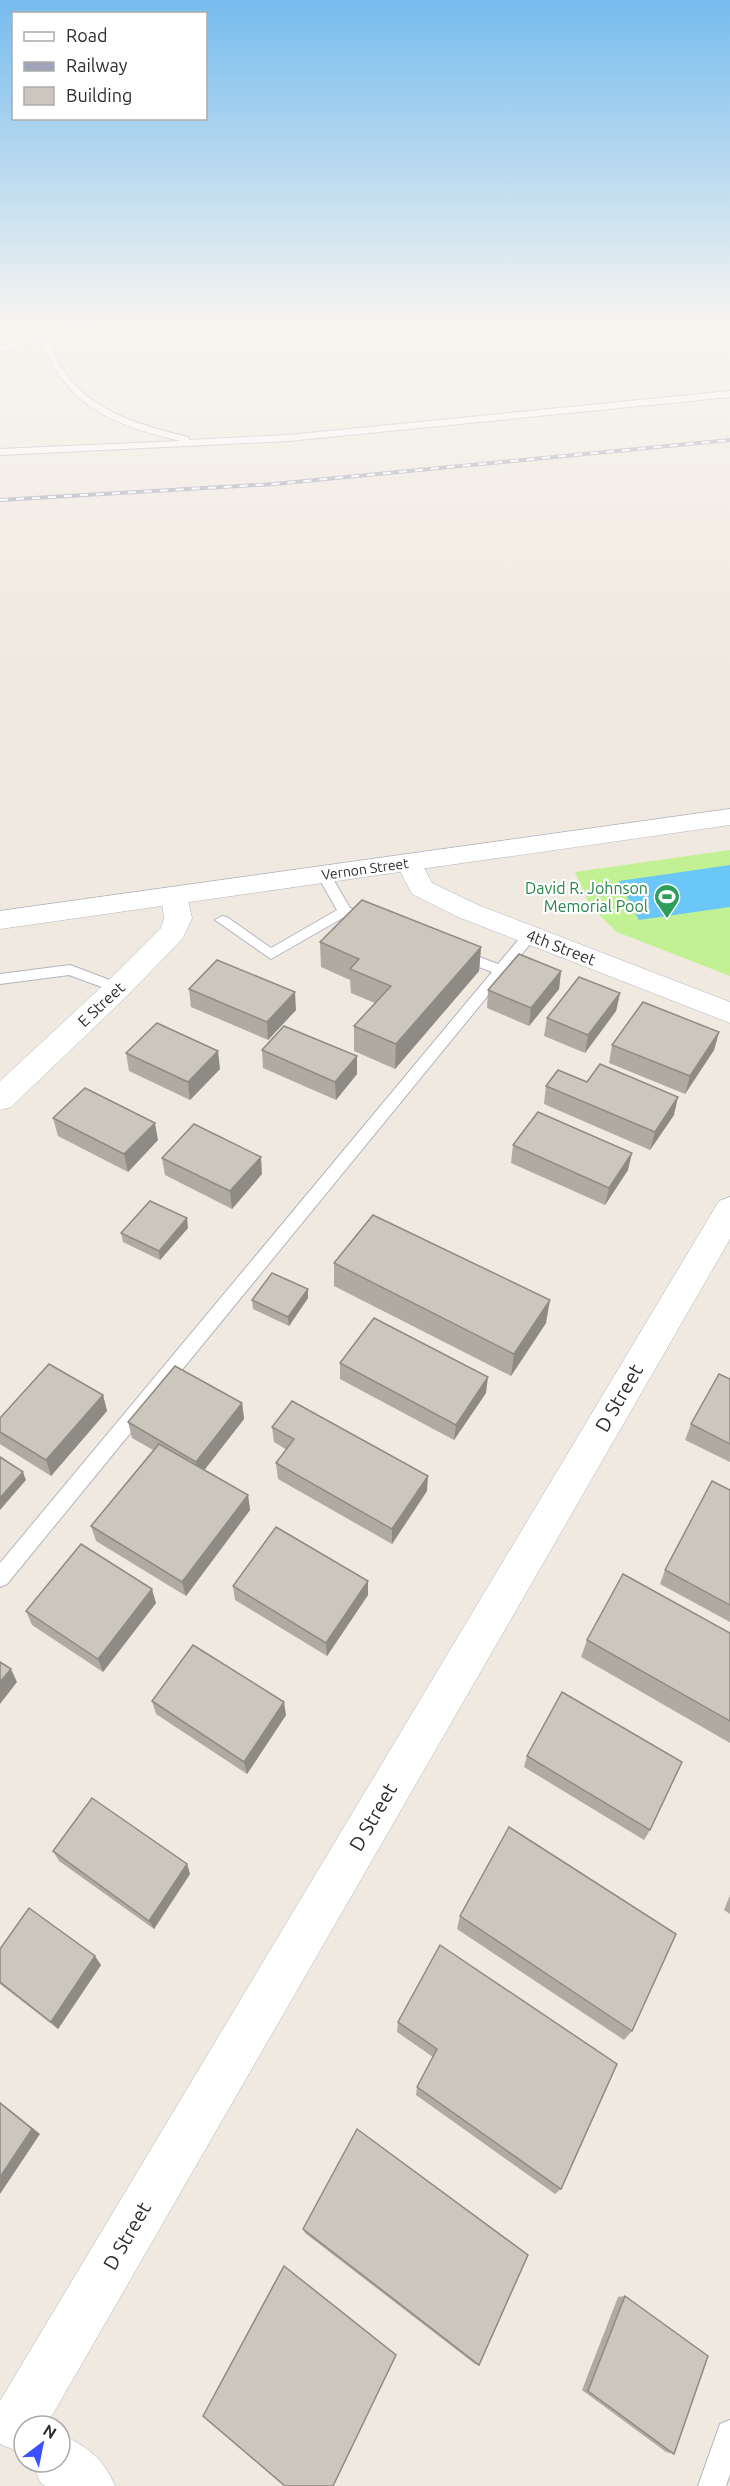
<svg xmlns="http://www.w3.org/2000/svg" width="730" height="2486" viewBox="0 0 730 2486" font-family="Ubuntu,sans-serif">
	<style>
		.pitch { fill: #c2f193 }
		.water { fill: #6bc7f8 }
		.lines { fill: none; stroke-linecap: round; stroke-linejoin: round }
		.service-casing { stroke: #b3b4c1; stroke-width: 2 }
		.minor-casing { stroke: #b3b4c1; stroke-width: 1 }
		.secondary-casing { stroke: #b3b4c1; stroke-width: 1 }
		.service { fill: #fff; fill-rule: evenodd }
		.minor { fill: #fff; fill-rule: evenodd }
		.secondary { fill: #fff; fill-rule: evenodd }
		.rail-casing { stroke: #a0a2b9; stroke-width: 4 }
		.rail { stroke: #fff; stroke-width: 2; stroke-dasharray: 8; stroke-linecap: butt }
		.wall { fill: #afaba3 }
		.shaded-wall { fill: #8e8b84 }
		.building { fill: #cbc7bd; stroke: #8e8b84; stroke-width: 1.5 }
		.labels { text-anchor: middle; stroke-width: 4.5; stroke-linejoin: round; paint-order: stroke }
		.far-street-label { font-size: 14px; fill: #2d2d2d; stroke: #fff }
		.leisure-label { font-size: 16px; fill: #27864d; stroke: #fff; text-anchor: end }
		.street-label { font-size: 16px; fill: #2d2d2d; stroke: #fff }
		.near-street-label { font-size: 20px; fill: #2d2d2d; stroke: #fff }
	</style>
	<rect width="100%" height="100%" fill="#efe9df"/>
	<path class="pitch" d="M730,850V976L617,932L591,907L575,872Z"/>
	<path class="water" d="M730,865V907L639,920L619,881Z"/>
	<g class="lines">
		<defs>
			<g id="service">
				<path d="M73,326H84L47,339C53,351 58,364 67,375C95,414 144,426 188,437L189,440L288,435L730,391V397L288,441L0,455V449L180,441C109,423 72,409 40,341L0,352V347Z"/>
				<path d="M324,871L329,872L350,908L375,918L377,921L375,924H365L346,916L271,959L215,920L222,916L227,917L271,948L337,910L317,875Z"/>
				<path d="M530,931L537,935L535,938L7,1584L0,1587V1563L492,972L456,958L454,955L456,952H466L498,964L525,932Z"/>
				<path d="M70,965L123,985L125,988L118,993L69,975L0,984V974Z"/>
				<path d="M730,2420V2474L726,2486H698L720,2424Z"/>
			</g>
			<g id="minor">
				<path d="M409,855L418,857L432,883L478,905L730,1002V1023L458,917L412,894L396,863L400,857Z"/>
				<path d="M174,888L183,890L187,896L192,918L183,938L128,995L11,1107L0,1110V1081L108,981L161,928L164,918L161,896L165,890Z"/>
				<path d="M730,1197V1239L46,2426H24V2448L17,2451L0,2444V2401L719,1201Z"/>
				<path d="M60,2434C87,2446 104,2459 115,2486H45L40,2482L32,2462H60Z"/>
			</g>
			<path id="secondary" d="M730,809V825L0,929V911Z"/>
		</defs>
		<use href="#service" class="service-casing"/>
		<use href="#minor" class="minor-casing"/>
		<use href="#secondary" class="secondary-casing"/>
		<use href="#service" class="service"/>
		<use href="#minor" class="minor"/>
		<use href="#secondary" class="secondary"/>
		<defs>
			<path id="rail" d="M0,500L274,484L730,440"/>
		</defs>
		<use href="#rail" class="rail-casing"/>
		<use href="#rail" class="rail"/>
	</g>
	<g class="wall">
		<path d="M320,942L481,947L479,971L395,1069L354,1051V1026L375,1003L351,993L350,980L321,967Z"/>
		<path d="M561,971L559,989L529,1026L487,1008L488,990Z"/>
		<path d="M189,989L296,1010L268,1040L191,1007Z"/>
		<path d="M620,993L616,1011L585,1053L544,1036L547,1018Z"/>
		<path d="M719,1032L714,1050L685,1094L609,1063L612,1045Z"/>
		<path d="M262,1050L357,1056V1074L336,1100L263,1068Z"/>
		<path d="M126,1053L220,1069L190,1100L129,1071Z"/>
		<path d="M587,1082L674,1115L650,1150L544,1104L546,1086Z"/>
		<path d="M53,1118L158,1140L128,1172L58,1136Z"/>
		<path d="M513,1145L628,1170L605,1205L511,1163Z"/>
		<path d="M162,1158L262,1174L232,1209L165,1175Z"/>
		<path d="M188,1228L160,1260L123,1242L121,1233Z"/>
		<path d="M334,1263L546,1323L511,1376L334,1286Z"/>
		<path d="M308,1298L289,1326L253,1309L252,1300Z"/>
		<path d="M340,1363L486,1393L454,1440L340,1379Z"/>
		<path d="M730,1379V1462L685,1440L691,1424Z"/>
		<path d="M103,1395L107,1411L51,1476L0,1444V1418Z"/>
		<path d="M242,1403L244,1419L204,1470L248,1495L250,1510L186,1596L96,1541L91,1526L153,1450L132,1438L128,1422Z"/>
		<path d="M272,1427L427,1491L392,1544L278,1479L276,1463L287,1450L274,1442Z"/>
		<path d="M730,1490V1622L660,1584L665,1570Z"/>
		<path d="M368,1581V1595L327,1656L235,1600L233,1586Z"/>
		<path d="M156,1603L103,1672L32,1625L26,1611Z"/>
		<path d="M730,1633V1743L581,1657L587,1640Z"/>
		<path d="M152,1701L286,1715L247,1774L156,1714Z"/>
		<path d="M527,1756L650,1830L644,1840L524,1767Z"/>
		<path d="M53,1851L187,1864L190,1874L154,1929L59,1861Z"/>
		<path d="M730,1895V1914L724,1910Z"/>
		<path d="M460,1916L632,2031L624,2040L457,1929Z"/>
		<path d="M0,1949L101,1965L58,2029L0,1984Z"/>
		<path d="M398,2022L617,2064L561,2189L555,2194L416,2095L417,2087L433,2057L397,2032Z"/>
		<path d="M303,2229L479,2365L475,2364L305,2233Z"/>
		<path d="M625,2296L674,2454L666,2452L582,2390L618,2297Z"/>
	</g>
	<g class="shaded-wall">
		<path d="M481,947L479,971L395,1069L396,1044Z"/>
		<path d="M561,971L559,989L529,1026L531,1008Z"/>
		<path d="M295,992L296,1010L268,1040L267,1022Z"/>
		<path d="M620,993L616,1011L585,1053L588,1035Z"/>
		<path d="M719,1032L714,1050L685,1094L690,1076Z"/>
		<path d="M218,1051L220,1069L190,1100L188,1082Z"/>
		<path d="M357,1056V1074L336,1100L335,1082Z"/>
		<path d="M678,1097L674,1115L650,1150L655,1132Z"/>
		<path d="M155,1123L158,1140L128,1172L124,1154Z"/>
		<path d="M632,1153L628,1170L605,1205L609,1188Z"/>
		<path d="M261,1157L262,1174L232,1209L230,1191Z"/>
		<path d="M187,1218L188,1228L160,1260L159,1251Z"/>
		<path d="M308,1289V1298L289,1326L288,1317Z"/>
		<path d="M550,1300L546,1323L511,1376L514,1354Z"/>
		<path d="M488,1377L486,1393L454,1440L456,1425Z"/>
		<path d="M103,1395L107,1411L51,1476L46,1460Z"/>
		<path d="M242,1403L244,1419L199,1477L196,1462Z"/>
		<path d="M23,1472L26,1480L0,1510V1498Z"/>
		<path d="M428,1476L427,1491L392,1544V1529Z"/>
		<path d="M248,1495L250,1510L186,1596L182,1582Z"/>
		<path d="M368,1581V1595L327,1656L326,1643Z"/>
		<path d="M152,1589L156,1603L103,1672L98,1659Z"/>
		<path d="M11,1669L17,1682L0,1704V1682Z"/>
		<path d="M284,1702L286,1715L247,1774L244,1762Z"/>
		<path d="M187,1864L190,1874L154,1929L149,1921Z"/>
		<path d="M95,1956L101,1965L58,2029L51,2022Z"/>
		<path d="M0,2102L40,2134L0,2194Z"/>
	</g>
	<g class="building">
		<path d="M362,900L481,947L396,1044L354,1026L391,986L350,969L359,959L320,942Z"/>
		<path d="M519,954L561,971L531,1008L488,990Z"/>
		<path d="M217,960L295,992L267,1022L189,989Z"/>
		<path d="M579,977L620,993L588,1035L547,1018Z"/>
		<path d="M643,1002L719,1032L690,1076L612,1045Z"/>
		<path d="M157,1023L218,1051L188,1082L126,1053Z"/>
		<path d="M284,1026L357,1056L335,1082L262,1050Z"/>
		<path d="M600,1064L678,1097L655,1132L546,1086L558,1070L587,1082Z"/>
		<path d="M85,1088L155,1123L124,1154L53,1118Z"/>
		<path d="M538,1112L632,1153L609,1188L513,1145Z"/>
		<path d="M194,1124L261,1157L230,1191L162,1158Z"/>
		<path d="M150,1201L187,1218L159,1251L121,1233Z"/>
		<path d="M373,1215L550,1300L514,1354L334,1263Z"/>
		<path d="M272,1273L308,1289L288,1317L252,1300Z"/>
		<path d="M374,1318L488,1377L456,1425L340,1363Z"/>
		<path d="M49,1364L103,1395L46,1460L0,1432V1418Z"/>
		<path d="M175,1366L242,1403L196,1462L128,1422Z"/>
		<path d="M719,1374L730,1379V1444L691,1424Z"/>
		<path d="M292,1401L428,1476L392,1529L276,1463L294,1439L272,1427Z"/>
		<path d="M159,1444L248,1495L182,1582L91,1526Z"/>
		<path d="M0,1457L23,1472L0,1498Z"/>
		<path d="M712,1481L730,1490V1605L665,1570Z"/>
		<path d="M276,1527L368,1581L326,1643L233,1586Z"/>
		<path d="M81,1544L152,1589L98,1659L26,1611Z"/>
		<path d="M623,1574L730,1633V1721L587,1640Z"/>
		<path d="M193,1645L284,1702L244,1762L152,1701Z"/>
		<path d="M0,1662L11,1669L0,1682Z"/>
		<path d="M562,1692L682,1762L650,1830L527,1756Z"/>
		<path d="M92,1798L187,1864L149,1921L53,1851Z"/>
		<path d="M509,1827L676,1934L632,2031L460,1916Z"/>
		<path d="M29,1908L95,1956L51,2022L0,1982V1949Z"/>
		<path d="M440,1945L617,2064L561,2189L417,2087L437,2049L398,2022Z"/>
		<path d="M0,2103L32,2129L0,2177Z"/>
		<path d="M357,2129L528,2255L479,2365L303,2229Z"/>
		<path d="M284,2266L396,2355L333,2486H285L203,2416Z"/>
		<path d="M625,2296L708,2356L674,2454L588,2391Z"/>
	</g>
	<linearGradient id="sky" x2="0" y2="1"><stop stop-color="#76bcee"/><stop offset="0.48" stop-color="#f8f5f1"/><stop offset="1" stop-color="#f8f5f1" stop-opacity="0"/></linearGradient>
	<rect width="730" height="674" fill="url(#sky)"/>
	<defs>
		<symbol id="stadium-pin" viewBox="-11 -11 22 30"><path d="M0 17L-7.5 6A9.5 9.5 0 1 1 7.5 6Z" fill="#2e9e5b" stroke="#fff"/><path d="M0-5a6.5 5 0 1 0 0 10a6.5 5 0 1 0 0-10ZM-3.5-1.8h7v3.6h-7Z" fill="#fff"/></symbol>
	</defs>
	<g fill-rule="evenodd">
		<use href="#stadium-pin" x="652" y="882" width="30" height="40"/>
	</g>
	<g class="labels">
		<g class="far-street-label">
			<text transform="translate(365 869) rotate(-8)" y="5">Vernon Street</text>
		</g>
		<g class="leisure-label">
			<text x="648" y="894">David R. Johnson<tspan x="648" dy="18">Memorial Pool</tspan></text>
		</g>
		<g class="street-label">
			<text transform="translate(561 947) rotate(21)" y="6">4th Street</text>
			<text transform="translate(101 1004) rotate(-43)" y="6">E Street</text>
		</g>
		<g class="near-street-label">
			<text transform="translate(619 1398) rotate(-60)" y="7">D Street</text>
			<text transform="translate(373 1817) rotate(-60)" y="7">D Street</text>
			<text transform="translate(127 2236) rotate(-60)" y="7">D Street</text>
		</g>
	</g>
	<rect x="12" y="12" width="195" height="108" fill="#ffffff" stroke="#ababab" stroke-width="1.5"/>
	<rect x="24" y="32" width="30" height="9" fill="#ffffff" stroke="#ababab" stroke-width="1.5"/>
	<text x="66" y="42" font-size="18" fill="#2d2d2d">Road</text>
	<rect x="24" y="62" width="30" height="9" fill="#a0a2b9" stroke="#ababab" stroke-width="1.5"/>
	<text x="66" y="72" font-size="18" fill="#2d2d2d">Railway</text>
	<rect x="24" y="87" width="30" height="18" fill="#cbc7bd" stroke="#ababab" stroke-width="1.5"/>
	<text x="66" y="102" font-size="18" fill="#2d2d2d">Building</text>
	<g transform="translate(42 2444) rotate(32)"><circle r="28" fill="#ffffff" stroke="#ababab" stroke-width="1.5"/>
	<path d="M0-4.5L10 22L0 15L-10 22Z" fill="#3c51ff"/>
	<text y="-9" font-size="16" font-weight="bold" text-anchor="middle" fill="#2d2d2d">N</text>
	</g>
</svg>
